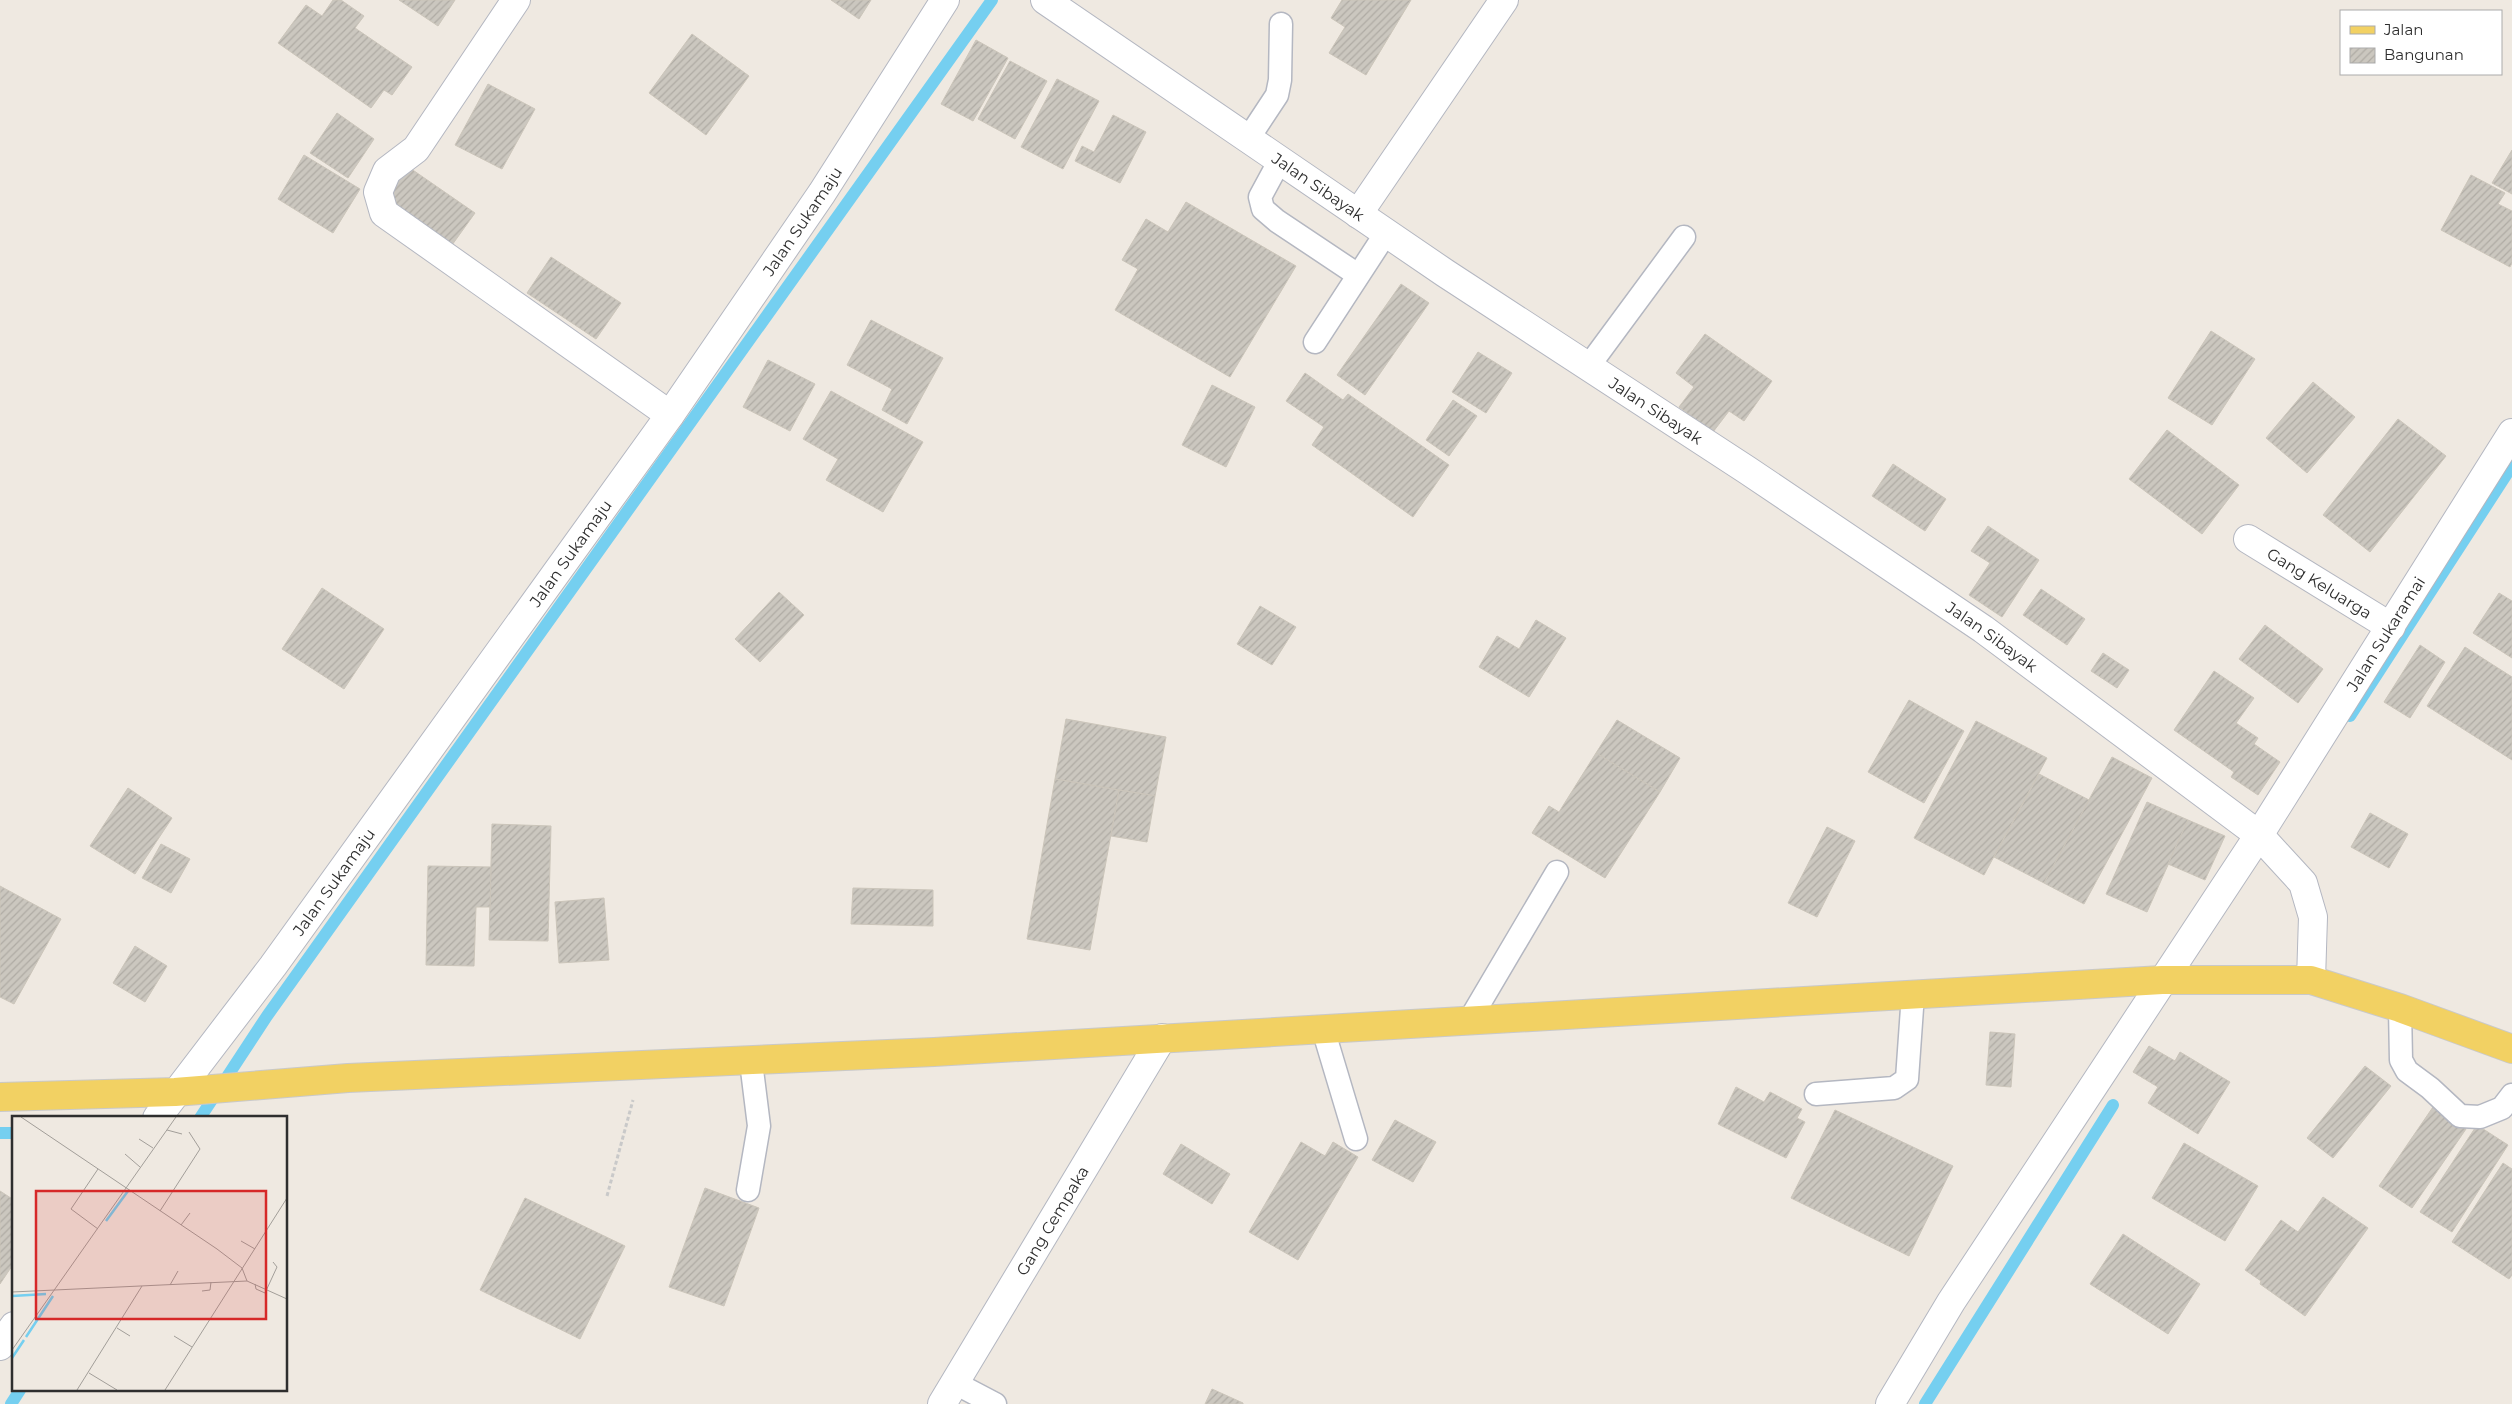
<svg xmlns="http://www.w3.org/2000/svg" width="2512" height="1404" viewBox="0 0 2512 1404" font-family="Montserrat,sans-serif">
	<style>
		.lines { fill: none; stroke-linecap: round; stroke-linejoin: round }
		.stream { stroke: #75cff0; stroke-width: 12 }
		.building { fill: url(#building-hatch); stroke: #cbc5ba }
		.service-casing { stroke: #b4b7c1; stroke-width: 25 }
		.minor-casing { stroke: #b4b7c1; stroke-width: 30 }
		.tertiary-casing { stroke: #b4b7c1; stroke-width: 30 }
		.primary-casing { stroke: #c9c9c9; stroke-width: 30 }
		.path { stroke: #c9c9c9; stroke-width: 3; stroke-dasharray: 4 2.5; stroke-linecap: butt }
		.service { stroke: #fff; stroke-width: 22 }
		.minor { stroke: #fff; stroke-width: 28 }
		.tertiary { stroke: #fff; stroke-width: 28 }
		.primary { stroke: #f2d163; stroke-width: 28 }
		.labels { text-anchor: middle; stroke-width: 4; stroke-linejoin: round; paint-order: stroke }
		.street-label { font-size: 16px; fill: #2e2e2e; stroke: #fff }
		.inset-river { fill: none; stroke: #75cff0; stroke-width: 2.5 }
		.inset-road { fill: none; stroke: #a29e99; stroke-width: 1 }
		.view { fill: #d62828; fill-opacity: 0.15; stroke: #d62828; stroke-width: 2.5 }
		.inset-edge { fill: none; stroke: #2e2e2e; stroke-width: 2.5 }
	</style>
	<defs>
		<pattern id="building-hatch" width="6" height="6" patternUnits="userSpaceOnUse" patternTransform="scale(1.25)"><rect width="6" height="6" fill="#cbc7bf"/><path d="M-1 1l2-2M0 6l6-6M5 7l2-2" fill="none" stroke="#afaba4"/></pattern>
	</defs>
	<rect width="100%" height="100%" fill="#efe9e1"/>
	<g class="lines">
		<g class="stream">
			<path d="M2350,716L2512,466"/>
			<path d="M200,1118L267,1016L992,0"/>
			<path d="M0,1133H14"/>
			<path d="M11,1404L20,1390"/>
			<path d="M1925,1404L2113,1105"/>
		</g>
	</g>
	<g class="building">
		<path d="M333,0H341L364,16L355,28L412,67L392,95L384,90L371,108L278,43L306,5L322,16Z"/>
		<path d="M399,0H455L438,26Z"/>
		<path d="M831,0H871L859,19Z"/>
		<path d="M1342,0H1411L1366,75L1329,53L1345,27L1331,18Z"/>
		<path d="M692,34L749,76L706,135L649,93Z"/>
		<path d="M976,40L1008,58L973,121L941,104Z"/>
		<path d="M1010,61L1047,81L1015,139L978,119Z"/>
		<path d="M1057,79L1099,101L1063,169L1021,147Z"/>
		<path d="M488,84L535,109L502,169L455,145Z"/>
		<path d="M337,113L374,139L348,178L310,153Z"/>
		<path d="M1113,115L1146,132L1120,183L1075,161L1082,146L1094,152Z"/>
		<path d="M2512,150V194L2492,183Z"/>
		<path d="M304,155L360,189L333,233L278,199Z"/>
		<path d="M407,166L475,213L452,245L384,199Z"/>
		<path d="M2471,175L2505,193L2498,204L2512,211V263L2510,267L2441,230Z"/>
		<path d="M1186,202L1296,266L1230,377L1115,310L1138,269L1122,260L1146,219L1168,232Z"/>
		<path d="M551,257L621,303L596,339L527,293Z"/>
		<path d="M1401,284L1429,303L1365,395L1337,375Z"/>
		<path d="M871,320L943,358L907,424L882,410L892,389L847,365Z"/>
		<path d="M2211,331L2255,359L2212,425L2168,398Z"/>
		<path d="M1705,334L1772,381L1744,421L1729,411L1713,432L1679,407L1694,387L1676,373Z"/>
		<path d="M1478,352L1512,373L1486,413L1452,392Z"/>
		<path d="M768,360L815,384L790,431L743,407Z"/>
		<path d="M1305,373L1343,400L1348,394L1449,465L1413,517L1312,445L1324,427L1286,401Z"/>
		<path d="M2313,382L2355,417L2307,473L2266,438Z"/>
		<path d="M1212,385L1255,407L1226,467L1182,445Z"/>
		<path d="M831,391L923,442L883,512L826,480L838,459L803,439Z"/>
		<path d="M1453,400L1477,416L1449,456L1426,440Z"/>
		<path d="M2398,419L2446,456L2370,552L2323,515Z"/>
		<path d="M2167,430L2239,485L2202,534L2129,479Z"/>
		<path d="M1893,464L1946,499L1925,531L1872,496Z"/>
		<path d="M1988,526L2039,560L2002,617L1969,595L1990,563L1971,551Z"/>
		<path d="M322,588L384,629L344,689L282,649Z"/>
		<path d="M2041,589L2085,619L2067,645L2023,615Z"/>
		<path d="M779,592L804,615L760,662L735,639Z"/>
		<path d="M2499,593L2512,601V658L2473,633Z"/>
		<path d="M1260,606L1296,627L1272,665L1237,644Z"/>
		<path d="M1536,620L1566,638L1529,697L1479,667L1497,636L1519,649Z"/>
		<path d="M2265,625L2323,669L2298,703L2239,659Z"/>
		<path d="M2420,645L2445,662L2410,718L2384,702Z"/>
		<path d="M2465,647L2512,677V760L2427,706Z"/>
		<path d="M2103,653L2129,670L2117,688L2091,671Z"/>
		<path d="M2214,671L2254,698L2236,723L2258,738L2254,744L2280,762L2258,795L2231,777L2234,772L2174,730Z"/>
		<path d="M1909,700L1964,731L1924,803L1868,772Z"/>
		<path d="M1066,719L1166,737L1155,796L1055,779Z"/>
		<path d="M1617,720L1680,758L1660,792L1596,753Z"/>
		<path d="M1976,721L2047,758L1984,875L1914,838Z"/>
		<path d="M1596,753L1660,792L1605,878L1532,833L1549,806L1559,812Z"/>
		<path d="M2112,757L2152,778L2084,904L2044,883Z"/>
		<path d="M2039,774L2089,800L2044,883L1994,857Z"/>
		<path d="M1055,779L1119,790L1090,950L1027,939Z"/>
		<path d="M128,788L172,818L135,874L90,846Z"/>
		<path d="M1119,790L1155,796L1147,842L1111,836Z"/>
		<path d="M2147,802L2188,820L2147,912L2106,894Z"/>
		<path d="M2370,813L2408,834L2389,868L2351,847Z"/>
		<path d="M2188,820L2225,836L2205,880L2168,864Z"/>
		<path d="M492,824L551,826L548,941L489,940Z"/>
		<path d="M1827,827L1855,841L1817,917L1788,903Z"/>
		<path d="M161,844L190,859L171,893L142,878Z"/>
		<path d="M428,866L491,867L490,907H476L474,966L426,965Z"/>
		<path d="M0,886L61,919L14,1004L0,997Z"/>
		<path d="M853,888L933,890V926L851,924Z"/>
		<path d="M604,898L609,960L559,963L555,902Z"/>
		<path d="M135,946L167,966L145,1002L113,983Z"/>
		<path d="M1990,1032L2015,1034L2011,1087L1986,1085Z"/>
		<path d="M2149,1046L2175,1061L2180,1052L2230,1082L2198,1134L2148,1103L2158,1087L2133,1072Z"/>
		<path d="M2365,1066L2391,1086L2333,1158L2307,1138Z"/>
		<path d="M1736,1087L1764,1102L1770,1092L1802,1109L1797,1118L1805,1122L1786,1158L1718,1124Z"/>
		<path d="M2433,1107L2466,1129L2412,1208L2379,1186Z"/>
		<path d="M1835,1110L1953,1166L1909,1256L1791,1198Z"/>
		<path d="M1395,1120L1436,1142L1413,1182L1372,1160Z"/>
		<path d="M2477,1125L2508,1145L2452,1232L2420,1212Z"/>
		<path d="M1301,1142L1325,1156L1333,1142L1358,1157L1298,1260L1249,1232Z"/>
		<path d="M2184,1143L2258,1186L2225,1241L2152,1198Z"/>
		<path d="M1181,1144L1230,1174L1212,1204L1163,1174Z"/>
		<path d="M2503,1163L2512,1169V1275L2509,1279L2452,1242Z"/>
		<path d="M705,1188L759,1208L724,1306L669,1287Z"/>
		<path d="M0,1191L14,1200V1263L0,1284Z"/>
		<path d="M2323,1197L2368,1228L2305,1316L2260,1284L2261,1281L2245,1270L2281,1220L2298,1232Z"/>
		<path d="M525,1198L625,1246L580,1339L480,1290Z"/>
		<path d="M2123,1234L2200,1284L2168,1334L2090,1284Z"/>
		<path d="M1212,1389L1243,1403V1404H1205Z"/>
	</g>
	<g class="lines">
		<defs>
			<g id="service">
				<path d="M1248,139L1277,95L1280,80L1281,24"/>
				<path d="M1280,160L1260,197L1263,209L1277,221L1358,275"/>
				<path d="M1315,342L1386,233"/>
				<path d="M1588,367L1684,237"/>
				<path d="M2400,1008L2401,1060L2407,1071L2430,1088L2460,1116L2480,1117L2502,1108L2512,1095"/>
				<path d="M1469,1021L1557,872"/>
				<path d="M1323,1029L1356,1139"/>
				<path d="M1816,1094L1894,1088L1907,1079L1913,994"/>
				<path d="M748,1190L759,1126L751,1062"/>
				<path d="M955,1383L995,1404"/>
			</g>
			<g id="minor">
				<path d="M516,0L416,149L387,171L378,192L384,213L670,415"/>
				<path d="M1358,214L1504,0"/>
				<path id="s1" d="M2248,539L2391,627"/>
				<path id="s2" d="M157,1118L273,966L670,415L822,193L945,0"/>
				<path d="M0,1346L14,1326"/>
				<path id="s3" d="M942,1404L1162,1038"/>
				<path id="s4" d="M1890,1404L1951,1302L2259,835L2512,433"/>
			</g>
			<g id="tertiary">
				<path id="s5" d="M1045,0L1445,273L1747,470L1983,629L2259,835L2303,883L2313,917L2311,980"/>
			</g>
			<path id="primary" d="M0,1097L175,1092L348,1078L934,1052L2162,980H2311L2400,1008L2512,1049"/>
		</defs>
		<use href="#service" class="service-casing"/>
		<use href="#minor" class="minor-casing"/>
		<use href="#tertiary" class="tertiary-casing"/>
		<use href="#primary" class="primary-casing"/>
		<path class="path" d="M607,1196L633,1100"/>
		<use href="#service" class="service"/>
		<use href="#minor" class="minor"/>
		<use href="#tertiary" class="tertiary"/>
		<use href="#primary" class="primary"/>
	</g>
	<g class="labels">
		<g class="street-label">
			<text dy="6" stroke="none"><textPath href="#s5" startOffset="331">Jalan Sibayak</textPath></text>
			<text dy="6" stroke="none"><textPath href="#s2" startOffset="1105">Jalan Sukamaju</textPath></text>
			<text dy="6" stroke="none"><textPath href="#s5" startOffset="736">Jalan Sibayak</textPath></text>
			<text dy="6" stroke="none"><textPath href="#s2" startOffset="700">Jalan Sukamaju</textPath></text>
			<text dy="6" stroke="none"><textPath href="#s1" startOffset="84">Gang Keluarga</textPath></text>
			<text dy="6" stroke="none"><textPath href="#s4" startOffset="916">Jalan Sukaramai</textPath></text>
			<text dy="6" stroke="none"><textPath href="#s5" startOffset="1141">Jalan Sibayak</textPath></text>
			<text dy="6" stroke="none"><textPath href="#s2" startOffset="295">Jalan Sukamaju</textPath></text>
			<text dy="6" stroke="none"><textPath href="#s3" startOffset="214">Gang Cempaka</textPath></text>
		</g>
	</g>
	<g transform="translate(12 1116)">
		<rect width="275" height="275" fill="#efe9e1"/>
		<path class="inset-river" d="M94,105L116,75M0,180L34,178M14,221L41,180M0,242L12,224"/>
		<path class="inset-road" d="M9,1L205,133L230,152L235,165M155,14L170,18M127,23L141,32M113,38L128,51M148,95L188,33L177,16M169,109L178,97M86,113L59,93L86,53M229,125L243,133M243,168L244,173L253,177L265,151L261,146M158,169L166,155M190,175L198,174L199,166M0,176L235,165L275,183M105,212L118,220M162,220L180,231M0,234L164,1M77,257L105,274M65,274L130,170M153,274L275,82"/>
		<path class="view" d="M24,75H254V203H24Z"/>
		<rect width="275" height="275" class="inset-edge"/>
	</g>
	<rect x="2340" y="10" width="162" height="65" fill="#ffffff" stroke="#ababab"/>
	<rect x="2350" y="26" width="25" height="8" fill="#f2d163" stroke="#ababab"/>
	<text x="2384" y="35" font-size="15" fill="#2e2e2e">Jalan</text>
	<rect x="2350" y="48" width="25" height="15" fill="url(#building-hatch)" stroke="#ababab"/>
	<text x="2384" y="60" font-size="15" fill="#2e2e2e">Bangunan</text>
</svg>
